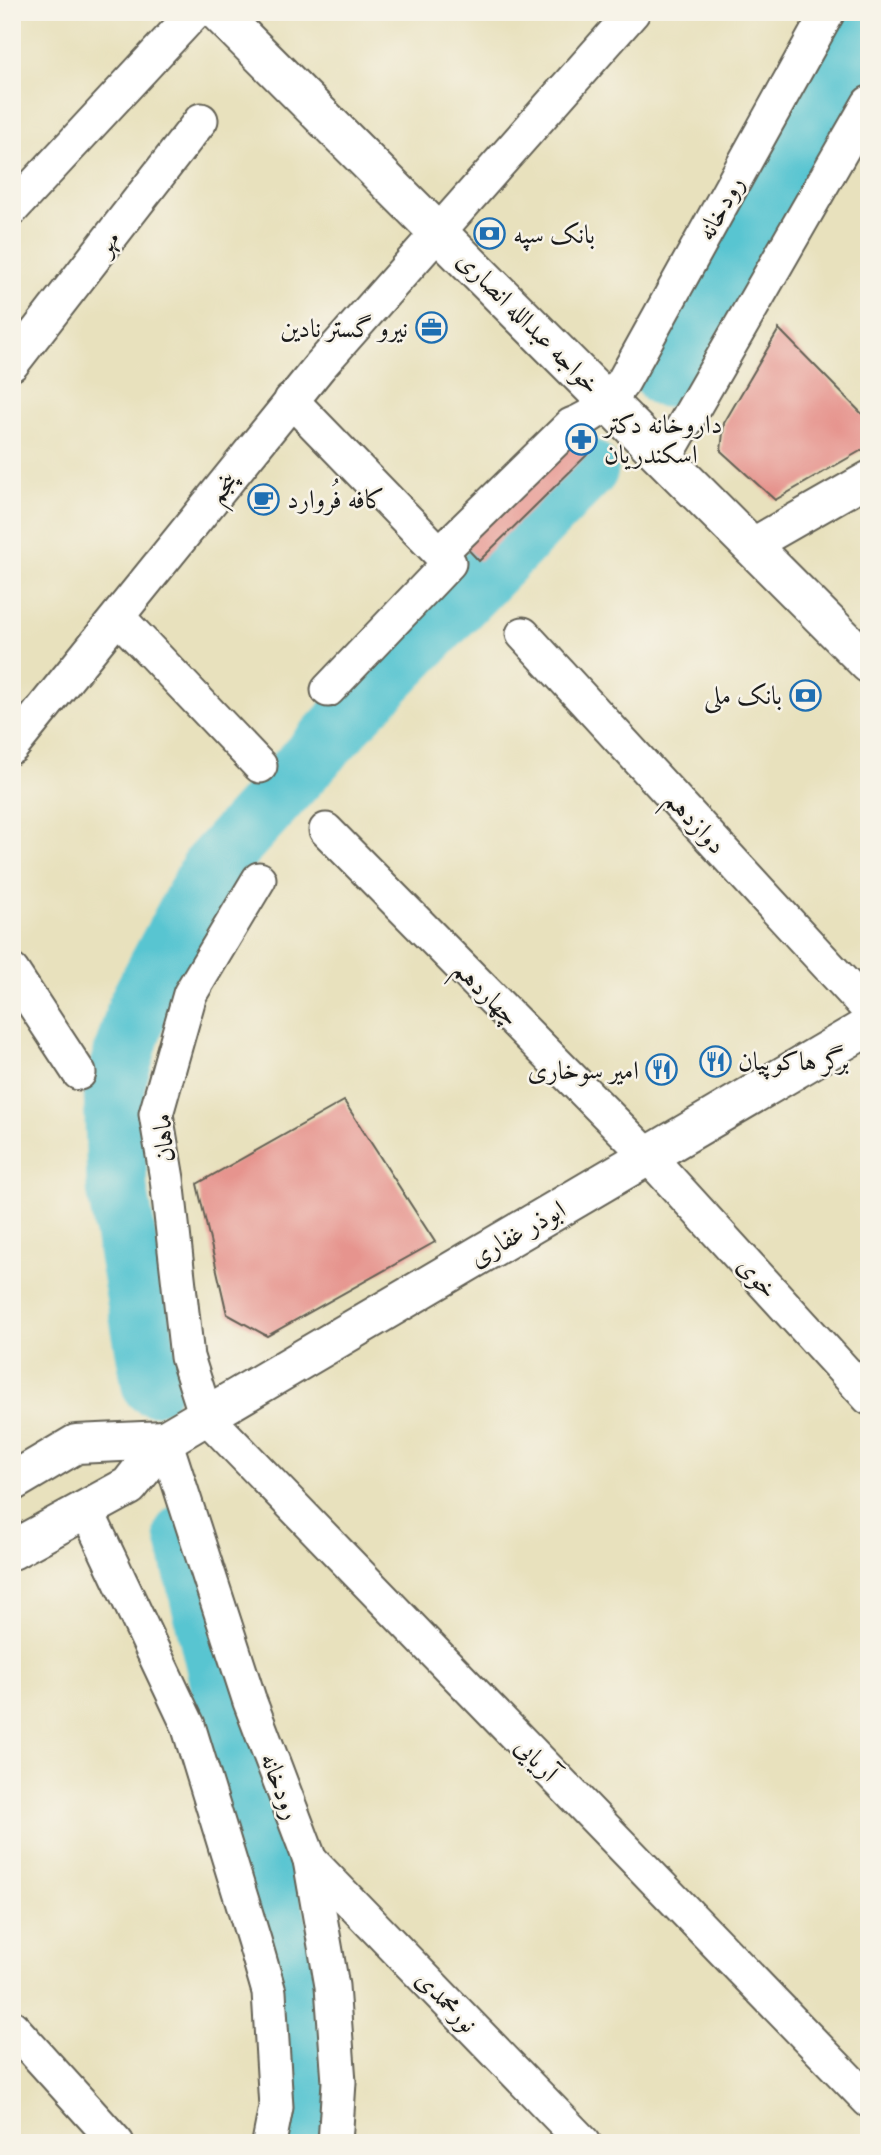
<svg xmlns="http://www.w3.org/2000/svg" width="881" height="2155" viewBox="0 0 881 2155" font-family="'IM FELL English',Amiri,serif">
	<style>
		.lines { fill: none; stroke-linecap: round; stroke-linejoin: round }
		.river { stroke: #59c5d1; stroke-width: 61 }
		.building { fill: #e6948e }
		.street-casing { stroke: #636154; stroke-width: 37 }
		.secondary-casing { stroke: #636154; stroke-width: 42 }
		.street { stroke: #fff; stroke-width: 33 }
		.secondary { stroke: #fff; stroke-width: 38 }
		.labels { text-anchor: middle; stroke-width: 5; stroke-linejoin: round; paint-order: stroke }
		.street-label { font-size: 26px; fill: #1c1c1c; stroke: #f7f3e8 }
		.poi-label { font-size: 26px; fill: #1c1c1c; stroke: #f7f3e8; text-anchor: start }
	</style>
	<rect width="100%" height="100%" fill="#f7f3e8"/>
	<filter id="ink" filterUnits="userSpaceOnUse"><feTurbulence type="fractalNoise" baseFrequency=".0143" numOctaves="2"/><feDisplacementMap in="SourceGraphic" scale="14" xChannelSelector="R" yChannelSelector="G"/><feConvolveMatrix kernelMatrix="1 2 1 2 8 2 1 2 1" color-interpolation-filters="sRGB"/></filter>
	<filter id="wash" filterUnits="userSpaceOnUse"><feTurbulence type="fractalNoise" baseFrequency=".00686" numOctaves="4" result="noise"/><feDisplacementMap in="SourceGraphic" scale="28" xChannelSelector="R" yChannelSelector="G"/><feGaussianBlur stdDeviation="1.57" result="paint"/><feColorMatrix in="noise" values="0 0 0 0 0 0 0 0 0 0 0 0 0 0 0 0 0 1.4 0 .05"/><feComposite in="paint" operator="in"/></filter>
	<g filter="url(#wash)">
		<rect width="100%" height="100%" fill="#e8e1bd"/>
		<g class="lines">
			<g class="river">
				<path d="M665,377L869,29"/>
				<path d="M152,1385L117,1188L114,1086L139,1004L211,868L353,712L588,469"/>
				<path d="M185,1533L274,1914L310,2048L302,2143"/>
			</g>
		</g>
		<g id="blocks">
			<g class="building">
				<path d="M779,329L869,421V446L775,500L721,451L724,423Z"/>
				<path d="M573,431L592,450L479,561L461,542Z"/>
				<path d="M344,1101L435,1242L267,1336L227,1314L197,1184Z"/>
			</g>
		</g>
	</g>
	<g filter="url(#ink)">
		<use href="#blocks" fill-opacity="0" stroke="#636154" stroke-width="2"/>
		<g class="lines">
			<defs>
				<g id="street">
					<path d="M12,209L195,12"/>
					<path d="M12,364L201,120"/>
					<path d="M291,400L449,563L328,690"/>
					<path d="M665,458L869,103"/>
					<path d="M752,545L869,478"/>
					<path d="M440,553L571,425C596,416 608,402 623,382L828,12"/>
					<path d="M118,617L260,766"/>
					<path d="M523,634L869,1010"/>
					<path d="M12,747L320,366L633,12"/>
					<path d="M326,830L648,1156L869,1398"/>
					<path d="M259,879L190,994L156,1114L167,1179L187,1357L206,1416L869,2101"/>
					<path d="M12,971L79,1073"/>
					<path d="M165,1440L250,1702L310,1860L332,1986L339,2082L335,2143"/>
					<path d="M86,1509L188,1725L254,1940L269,1992L276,2107L269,2143"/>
					<path d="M310,1860L584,2143"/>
					<path d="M12,2027L117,2143"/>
				</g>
				<g id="secondary">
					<path d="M218,12L869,664"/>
					<path d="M12,1482L76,1444L165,1440"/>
					<path d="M12,1550L129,1486L165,1440L869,1026"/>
				</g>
			</defs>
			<use href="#street" class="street-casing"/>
			<use href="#secondary" class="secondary-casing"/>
			<use href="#street" class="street"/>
			<use href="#secondary" class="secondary"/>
		</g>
	</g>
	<defs>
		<symbol id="bank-ring" viewBox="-11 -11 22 22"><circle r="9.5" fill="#f7f3e8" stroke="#1f6fb2" stroke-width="1.5"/><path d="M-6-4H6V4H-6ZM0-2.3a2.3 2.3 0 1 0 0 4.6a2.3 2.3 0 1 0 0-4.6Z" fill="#1f6fb2"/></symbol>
		<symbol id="office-ring" viewBox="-11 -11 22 22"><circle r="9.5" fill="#f7f3e8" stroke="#1f6fb2" stroke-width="1.5"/><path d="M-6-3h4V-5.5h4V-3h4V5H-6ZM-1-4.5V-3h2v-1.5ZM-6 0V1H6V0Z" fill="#1f6fb2"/></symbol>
		<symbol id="pharmacy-ring" viewBox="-11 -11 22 22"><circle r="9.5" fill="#f7f3e8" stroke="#1f6fb2" stroke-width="1.5"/><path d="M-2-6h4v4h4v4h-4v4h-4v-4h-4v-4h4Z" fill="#1f6fb2"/></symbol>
		<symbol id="cafe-ring" viewBox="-11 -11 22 22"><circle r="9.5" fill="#f7f3e8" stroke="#1f6fb2" stroke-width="1.5"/><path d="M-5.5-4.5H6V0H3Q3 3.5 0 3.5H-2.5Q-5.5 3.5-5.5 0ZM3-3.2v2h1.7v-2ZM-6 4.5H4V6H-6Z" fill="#1f6fb2"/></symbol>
		<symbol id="restaurant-ring" viewBox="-11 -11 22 22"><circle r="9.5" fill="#f7f3e8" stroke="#1f6fb2" stroke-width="1.5"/><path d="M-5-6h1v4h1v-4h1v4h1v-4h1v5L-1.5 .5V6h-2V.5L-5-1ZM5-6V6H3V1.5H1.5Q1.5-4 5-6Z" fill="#1f6fb2"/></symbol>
	</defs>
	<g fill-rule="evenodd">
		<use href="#bank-ring" x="472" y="216" width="35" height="35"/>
		<use href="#office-ring" x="414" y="310" width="35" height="35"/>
		<use href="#pharmacy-ring" x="564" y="422" width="35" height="35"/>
		<use href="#cafe-ring" x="246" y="482" width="35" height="35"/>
		<use href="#bank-ring" x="788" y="678" width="35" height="35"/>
		<use href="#restaurant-ring" x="698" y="1044" width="35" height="35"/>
		<use href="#restaurant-ring" x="644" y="1052" width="35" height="35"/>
	</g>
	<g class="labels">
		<g class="street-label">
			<text transform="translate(720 208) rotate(-61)" y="9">رودخانه</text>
			<text transform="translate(107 242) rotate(-52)" y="9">مهر</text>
			<text transform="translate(529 322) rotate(45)" y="9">خواجه عبدالله انصاری</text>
			<text transform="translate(222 487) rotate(-51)" y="9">پنجم</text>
			<text transform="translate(696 822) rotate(47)" y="9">دوازدهم</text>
			<text transform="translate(487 993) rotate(45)" y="9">چهاردهم</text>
			<text transform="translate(163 1138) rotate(-95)" y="9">ماهان</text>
			<text transform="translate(517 1233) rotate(-30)" y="9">ابوذر غفاری</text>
			<text transform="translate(758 1277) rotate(48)" y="9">خوی</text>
			<text transform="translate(537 1759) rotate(46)" y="9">آریایی</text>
			<text transform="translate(281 1786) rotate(69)" y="9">رودخانه</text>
			<text transform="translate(447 2001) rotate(46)" y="9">نورمحمدی</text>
		</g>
		<g class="poi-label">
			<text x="513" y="243">بانک سپه</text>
			<text x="408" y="337" text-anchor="end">نیرو گستر نادین</text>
			<text x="604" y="433">داروخانه دکتر<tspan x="604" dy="30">اسکندریان</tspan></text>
			<text x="287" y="508">کافه فُروارد</text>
			<text x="782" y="704" text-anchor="end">بانک ملی</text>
			<text x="738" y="1070">برگر هاکوپیان</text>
			<text x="639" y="1079" text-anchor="end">امیر سوخاری</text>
		</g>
	</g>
	<rect width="881" height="2155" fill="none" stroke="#f7f3e8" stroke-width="42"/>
</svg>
